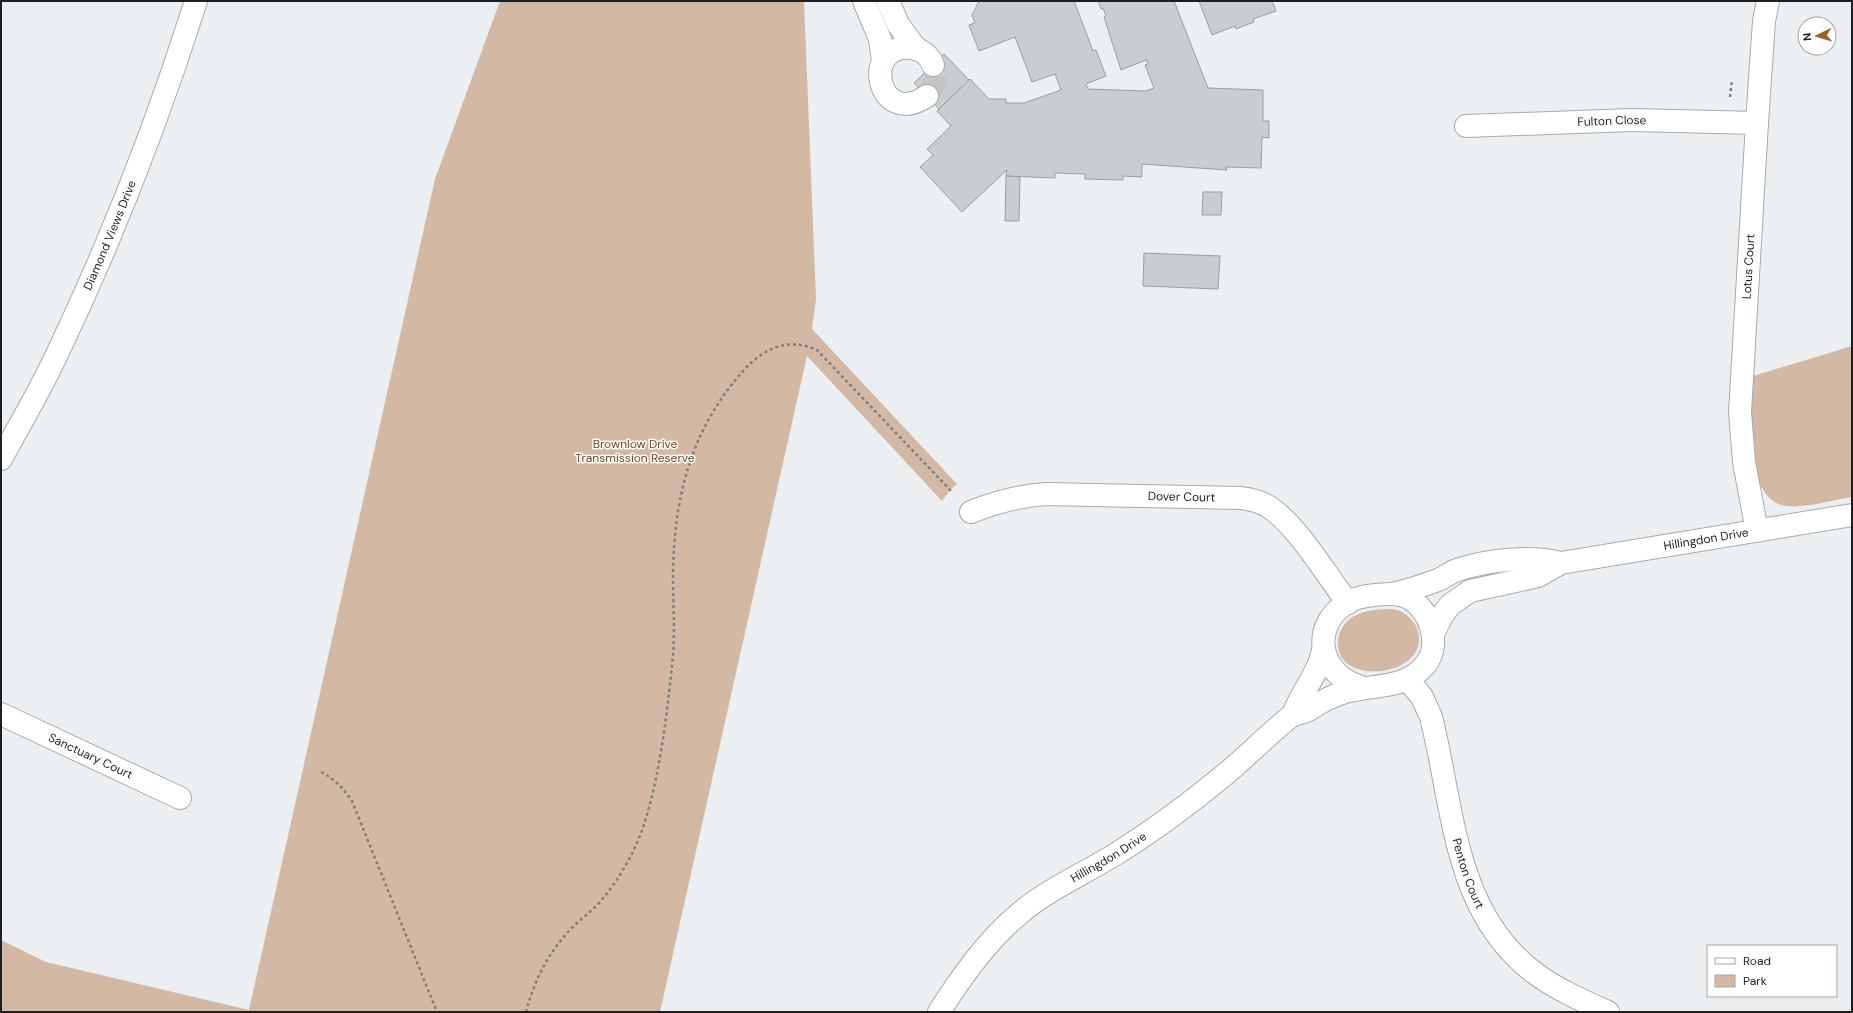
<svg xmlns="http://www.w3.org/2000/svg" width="1853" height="1013" viewBox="0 0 1853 1013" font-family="'DM Sans',sans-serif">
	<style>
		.green { fill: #d3b8a3 }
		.building { fill: #c8cdcf; stroke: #9b9fa1 }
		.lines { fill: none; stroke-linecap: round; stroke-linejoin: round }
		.minor-tunnel { stroke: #c2c5c7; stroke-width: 22; stroke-dasharray: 22 11; stroke-linecap: butt }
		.minor-casing { stroke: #a7abad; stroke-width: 24 }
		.path { stroke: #7d8081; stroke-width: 2.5; stroke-dasharray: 3 3; stroke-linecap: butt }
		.minor { stroke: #fff; stroke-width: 22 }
		.labels { text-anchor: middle; stroke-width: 3; stroke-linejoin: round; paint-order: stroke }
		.street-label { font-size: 12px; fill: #1d1e1f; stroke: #fff }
		.park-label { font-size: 12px; fill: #774619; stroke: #fff }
	</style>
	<rect width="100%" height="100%" fill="#ebeff1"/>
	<g class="green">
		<path d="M500,1H804L816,299L812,329L957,484L951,489L942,501L807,356L660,1012H1V940L46,962L249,1010L435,179Z"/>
		<path d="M1852,346V497C1833,500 1800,510 1782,505C1743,495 1751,408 1753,376Z"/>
		<path d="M1392,609C1402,610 1411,617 1416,626C1438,676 1334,690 1338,641C1341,613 1369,609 1392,609Z"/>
	</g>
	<g class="building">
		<path d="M979,1H1074L1093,51L1096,50L1106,76L1086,84L1088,89L1146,91L1154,88L1145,65L1148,64L1146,60L1121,70L1104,17L1106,16L1103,8L1101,9L1098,1H1174L1208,88L1263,90V121H1269V138L1262,137L1261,168L1226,167L1227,170L1142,164V177L1123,176V180L1085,179V174L1055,173V178L1006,176L1007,170L962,212L920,167L933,155L927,149L951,126L937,111L970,79L989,99H1006V103H1024L1061,90L1055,74L1032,82L1015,37L979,51L969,25L975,23L972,15Z"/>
		<path d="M1199,1H1272L1276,11L1253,19L1254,22L1236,29L1235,26L1212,35Z"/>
		<path d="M944,54L969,80L939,109L914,83Z"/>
		<path d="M1006,176L1020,177L1019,221H1005Z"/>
		<path d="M1203,192H1222L1221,215H1202Z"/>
		<path d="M1144,253L1220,256L1218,289L1143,286Z"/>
	</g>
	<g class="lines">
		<path class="minor-tunnel" d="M927,96C935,87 938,76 933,65"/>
		<defs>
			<g id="minor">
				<path d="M864,1L880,39L883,61"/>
				<path d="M888,1L898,24L916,49"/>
				<path d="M927,96C877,130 860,42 912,48C921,49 930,56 933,65"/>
				<path id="s1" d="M1466,126L1632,120L1757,123"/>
				<path id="s2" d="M1,459C20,424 41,389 58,352C112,239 158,121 196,1"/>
				<path id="s3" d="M971,512C996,502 1018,496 1045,494L1240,498C1251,499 1260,501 1269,507C1297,525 1327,576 1348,603"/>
				<path id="s4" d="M1757,531L1744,462L1740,412L1757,123L1764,21L1768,1"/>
				<path id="s5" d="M1391,594C1407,591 1422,586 1438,580C1445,577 1451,572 1457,570C1488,560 1529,555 1561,563L1852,515"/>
				<path d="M1433,634L1442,616L1450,605L1470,591L1538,576L1561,563"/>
				<path id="s6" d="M1408,680L1422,697L1431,717C1454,807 1453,913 1536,974C1558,990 1583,1001 1608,1012"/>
				<path id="s7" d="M1,714L180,798"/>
				<path d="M1293,715C1301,691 1318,676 1323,650"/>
				<path id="s8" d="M939,1012C962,976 986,942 1019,914C1048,889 1086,873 1119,852C1157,828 1193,801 1228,772C1249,754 1269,734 1290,717C1296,713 1304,713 1310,709C1322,701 1332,696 1345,692C1374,684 1405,690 1425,665C1443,644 1429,605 1404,596C1391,592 1360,595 1348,602C1307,627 1320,679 1366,688"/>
			</g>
		</defs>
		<use href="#minor" class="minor-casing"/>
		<g class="path">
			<path d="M1730,97L1732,79"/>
			<path d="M321,772C335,779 343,788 352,801L437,1012"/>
			<path d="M526,1012C534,981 548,953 570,930C579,920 590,913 599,903C620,879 637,849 646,818C661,768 668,707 673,655C675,629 673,603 673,576C674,498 690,430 744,370C764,348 789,337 817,350L953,493"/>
		</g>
		<use href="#minor" class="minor"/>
	</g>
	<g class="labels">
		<g class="street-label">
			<text dy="4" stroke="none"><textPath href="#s1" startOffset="146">Fulton Close</textPath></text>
			<text dy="4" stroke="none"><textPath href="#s2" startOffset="249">Diamond Views Drive</textPath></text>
			<text dy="4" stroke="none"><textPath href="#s4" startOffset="266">Lotus Court</textPath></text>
			<text dy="4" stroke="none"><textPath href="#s3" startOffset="213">Dover Court</textPath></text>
			<text dy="4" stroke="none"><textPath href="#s5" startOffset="323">Hillingdon Drive</textPath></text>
			<text dy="4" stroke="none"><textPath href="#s7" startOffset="99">Sanctuary Court</textPath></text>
			<text dy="4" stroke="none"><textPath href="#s8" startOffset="233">Hillingdon Drive</textPath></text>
			<text dy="4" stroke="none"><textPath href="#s6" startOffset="205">Penton Court</textPath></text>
		</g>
		<g class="park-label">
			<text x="635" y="448">Brownlow Drive<tspan x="635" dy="14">Transmission Reserve</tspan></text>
		</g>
	</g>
	<rect width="1853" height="1013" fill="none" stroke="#1d1e1f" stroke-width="4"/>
	<rect x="1707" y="945" width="130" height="52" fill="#ffffff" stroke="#a5a5a5"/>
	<rect x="1715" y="958" width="20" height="6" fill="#ffffff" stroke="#a5a5a5"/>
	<text x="1743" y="965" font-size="12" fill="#1d1e1f">Road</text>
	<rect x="1715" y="975" width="20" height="12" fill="#d3b8a3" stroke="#a5a5a5"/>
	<text x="1743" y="985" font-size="12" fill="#1d1e1f">Park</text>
	<g transform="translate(1817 36) rotate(265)"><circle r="19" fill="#ffffff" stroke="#a5a5a5"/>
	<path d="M0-3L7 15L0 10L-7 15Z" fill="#a06128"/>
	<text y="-6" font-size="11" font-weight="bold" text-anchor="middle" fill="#1d1e1f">N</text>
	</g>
</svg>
